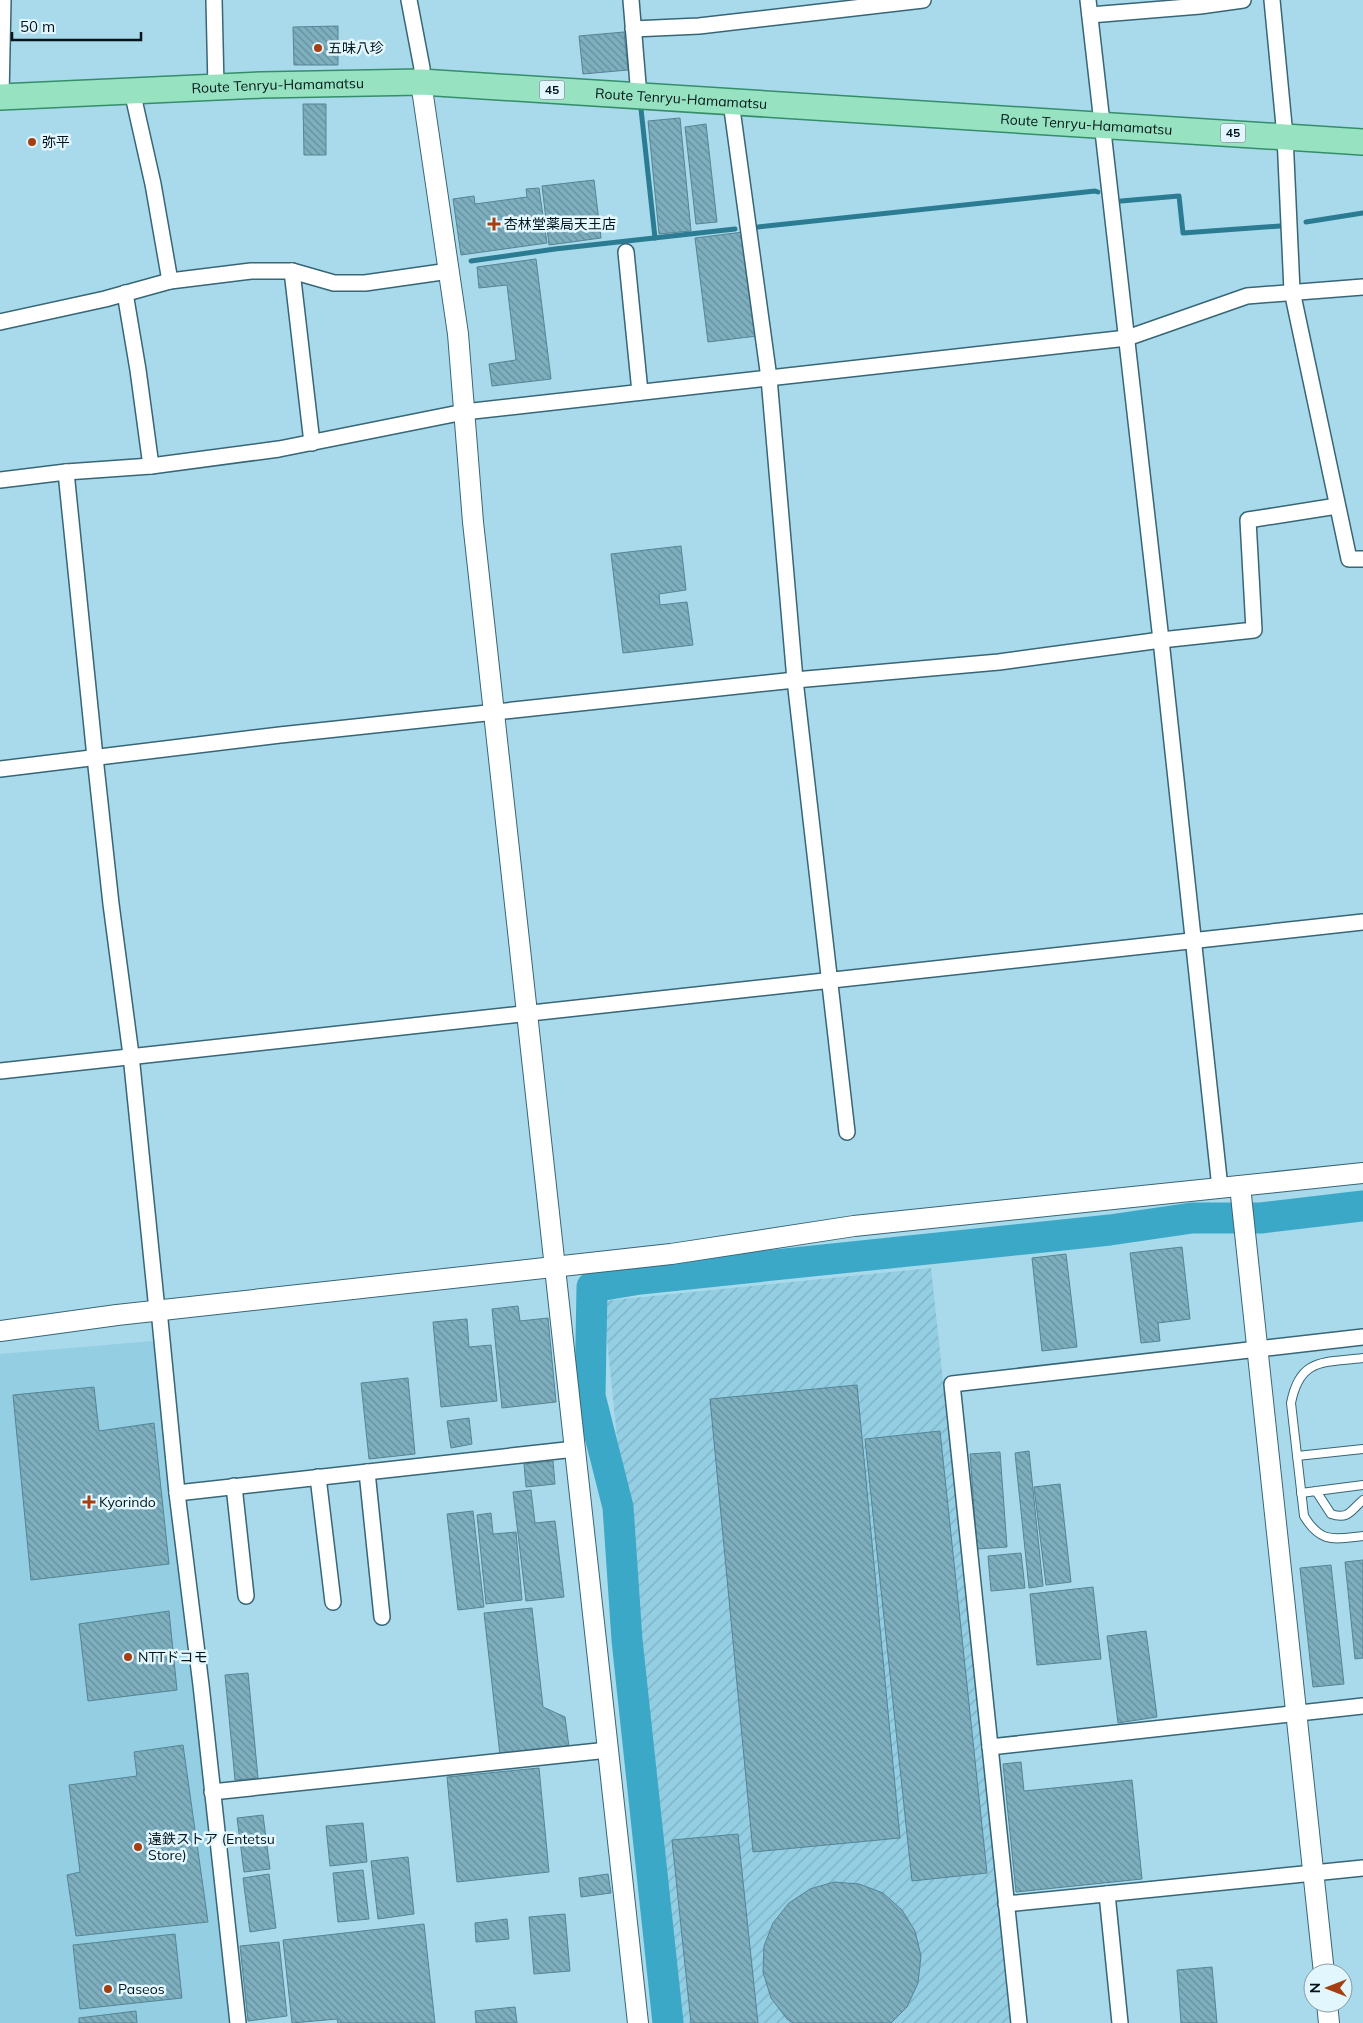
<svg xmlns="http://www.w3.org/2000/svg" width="1363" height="2023" viewBox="0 0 1363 2023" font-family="Mulish,'Noto Sans JP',sans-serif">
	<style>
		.built { fill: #93cee3 }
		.industrial { fill: url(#industrial-furrows) }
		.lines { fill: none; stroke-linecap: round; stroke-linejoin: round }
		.stream { stroke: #2b7c93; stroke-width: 5 }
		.river { stroke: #3ca8c7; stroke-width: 31 }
		.building { fill: url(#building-back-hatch); stroke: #558595 }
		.service-casing { stroke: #376676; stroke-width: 10 }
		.minor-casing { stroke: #376676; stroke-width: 18 }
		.tertiary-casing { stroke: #376676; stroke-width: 22 }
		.primary-casing { stroke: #368d6b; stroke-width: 28 }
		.service { stroke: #fff; stroke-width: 8 }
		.minor { stroke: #fff; stroke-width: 15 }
		.tertiary { stroke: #fff; stroke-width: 20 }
		.primary { stroke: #97e2c0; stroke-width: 25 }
		.poi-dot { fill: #a53f12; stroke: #e2f6fd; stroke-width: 2 }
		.labels { text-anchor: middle; stroke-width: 5; stroke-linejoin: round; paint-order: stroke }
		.shield { fill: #e2f6fd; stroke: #46585f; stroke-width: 1 }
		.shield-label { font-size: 12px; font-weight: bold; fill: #03151b }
		.poi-label { font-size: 14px; fill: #03151b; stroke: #e2f6fd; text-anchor: start }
		.street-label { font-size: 14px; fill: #03151b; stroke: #e2f6fd }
	</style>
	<defs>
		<pattern id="industrial-furrows" width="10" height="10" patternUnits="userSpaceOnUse" patternTransform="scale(1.25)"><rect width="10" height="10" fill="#93cee3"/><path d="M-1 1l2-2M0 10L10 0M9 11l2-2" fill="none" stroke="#7db0c2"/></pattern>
		<pattern id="building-back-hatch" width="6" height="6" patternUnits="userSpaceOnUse" patternTransform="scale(1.25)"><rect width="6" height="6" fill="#7eafbf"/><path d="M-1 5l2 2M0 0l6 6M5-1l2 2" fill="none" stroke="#658d9a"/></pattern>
	</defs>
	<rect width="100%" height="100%" fill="#a8daeb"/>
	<path class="built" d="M153,1341L200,1738L231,2023H0V1354Z"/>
	<path class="industrial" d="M931,1268L1012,2023H677L603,1301Z"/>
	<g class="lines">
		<g class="stream">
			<path d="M641,109L655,238"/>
			<path d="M1121,201L1179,196L1183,233L1280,226"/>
			<path d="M1306,222L1363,213"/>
			<path d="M758,227L1095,191L1098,192"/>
			<path d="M471,261L555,249L735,229"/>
		</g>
		<path class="river" d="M668,2023L627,1640L618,1507L590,1396L592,1287L640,1279L1110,1230L1192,1218H1261L1363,1206"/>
	</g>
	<g class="building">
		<path d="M338,26V65H294L293,27Z"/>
		<path d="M624,32L628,70L583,74L579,36Z"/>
		<path d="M303,104H326V155H304Z"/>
		<path d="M680,118L691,231L659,234L648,121Z"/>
		<path d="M706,124L717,222L696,224L685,127Z"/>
		<path d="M594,180L601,238L549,245L542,186Z"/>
		<path d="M539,188L547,243L461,255L453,199L474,196L475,204L527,197L526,189Z"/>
		<path d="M743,232L757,336L708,342L695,238Z"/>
		<path d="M536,259L551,379L492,386L489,364L516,360L507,285L479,288L477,267Z"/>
		<path d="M681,546L686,590L659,594L660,605L687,602L693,645L623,653L611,554Z"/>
		<path d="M1182,1247L1190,1319L1158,1323L1160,1341L1141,1343L1130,1253Z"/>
		<path d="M1066,1254L1077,1347L1042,1351L1032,1258Z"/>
		<path d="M518,1306L520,1321L548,1318L556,1402L502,1408L492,1309Z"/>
		<path d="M467,1319L469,1347L491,1345L497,1401L441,1407L433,1322Z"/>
		<path d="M408,1378L415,1454L369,1459L361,1383Z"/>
		<path d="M857,1385L900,1838L753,1852L710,1399Z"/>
		<path d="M94,1387L99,1431L154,1423L169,1564L31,1580L13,1395Z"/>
		<path d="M469,1418L472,1444L451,1448L447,1421Z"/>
		<path d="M940,1431L987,1873L912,1881L865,1439Z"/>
		<path d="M1029,1451L1043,1586L1029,1588L1015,1453Z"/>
		<path d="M1000,1452L1007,1547L977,1549L970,1454Z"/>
		<path d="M553,1461L555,1484L526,1487L524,1464Z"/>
		<path d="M1060,1484L1071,1582L1046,1585L1034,1487Z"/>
		<path d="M531,1490L535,1523L555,1521L564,1597L526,1601L513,1492Z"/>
		<path d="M473,1511L484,1607L458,1610L447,1514Z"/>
		<path d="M491,1513L493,1534L516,1532L522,1600L486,1604L477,1515Z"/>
		<path d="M1021,1553L1025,1588L991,1591L988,1556Z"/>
		<path d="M1363,1560V1658L1355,1659L1345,1562Z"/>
		<path d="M1331,1565L1344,1684L1313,1687L1300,1568Z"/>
		<path d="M1093,1587L1101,1659L1037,1665L1030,1594Z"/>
		<path d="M532,1608L543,1707L565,1717L569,1747L500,1755L484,1613Z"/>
		<path d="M169,1611L177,1690L88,1701L79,1624Z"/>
		<path d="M1146,1631L1157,1717L1118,1723L1107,1636Z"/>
		<path d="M248,1673L258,1778L235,1780L225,1675Z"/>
		<path d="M183,1745L208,1922L76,1936L67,1875L80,1872L69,1785L137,1776L134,1752Z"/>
		<path d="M1021,1762L1024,1791L1132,1780L1142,1879L1016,1892L1003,1764Z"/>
		<path d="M539,1768L549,1872L457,1882L447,1777Z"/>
		<path d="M263,1815L270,1869L244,1872L237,1818Z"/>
		<path d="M363,1823L367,1862L330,1866L326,1826Z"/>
		<path d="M738,1834L758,2023H691L672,1840Z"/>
		<path d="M408,1857L414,1914L378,1919L371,1861Z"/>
		<path d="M363,1870L369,1919L338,1922L333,1873Z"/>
		<path d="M269,1874L276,1928L250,1932L243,1878Z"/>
		<path d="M608,1874L611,1893L581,1897L579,1878Z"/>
		<path d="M834,1882L859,1884L883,1893L902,1910L915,1931L921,1956L918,1983L907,2007L891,2023H793L787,2019L771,1998L763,1972L764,1946L773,1923L789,1903L810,1889Z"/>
		<path d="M565,1914L570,1971L534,1974L529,1917Z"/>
		<path d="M507,1919L509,1939L476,1942L475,1923Z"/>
		<path d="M424,1924L435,2023H338L337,2019L292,2023L283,1940Z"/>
		<path d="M175,1934L182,1998L80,2009L73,1945Z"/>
		<path d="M279,1942L287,2016L248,2021L240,1946Z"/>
		<path d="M1212,1967L1217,2023H1181L1177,1970Z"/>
		<path d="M515,2007L517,2023H476L475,2011Z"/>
		<path d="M136,2011L137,2023H79V2018Z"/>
	</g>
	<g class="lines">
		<defs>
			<g id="service">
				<path d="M1363,1358C1324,1363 1300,1357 1291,1403L1304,1516C1321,1544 1334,1539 1363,1536"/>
				<path d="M1297,1456L1363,1449"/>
				<path d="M1316,1491L1331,1514C1349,1520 1351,1510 1363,1500"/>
				<path d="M1301,1493L1363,1485"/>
			</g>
			<g id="minor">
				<path d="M214,0L216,87"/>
				<path d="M409,0L422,68L421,82"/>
				<path d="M631,0L639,96"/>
				<path d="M1088,0L1161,640L1220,1188"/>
				<path d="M1272,0L1285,136L1292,291L1349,559H1363"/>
				<path d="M1090,15L1200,6L1243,0"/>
				<path d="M633,29L699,26L923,0"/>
				<path d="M132,91L153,184L170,281"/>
				<path d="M1,97L3,0"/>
				<path d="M731,102L769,378L795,680L847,1132"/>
				<path d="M626,252L640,392"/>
				<path d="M292,271L312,443"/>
				<path d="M125,293L138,370L151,466"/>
				<path d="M0,322L105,299L170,281L251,271H292L334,283H365L449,271"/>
				<path d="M66,472L95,757L111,904L131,1055L157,1310"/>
				<path d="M0,480L66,472L151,466L279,449L464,412L1127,338L1247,296L1363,287"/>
				<path d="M0,769L280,735L795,680L999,662L1161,640L1254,630L1248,520L1337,506"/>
				<path d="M0,1071L1363,922"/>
				<path d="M159,1310L177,1493L201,1685L238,2023"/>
				<path d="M367,1472L382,1617"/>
				<path d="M318,1477L333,1602"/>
				<path d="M234,1486L246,1596"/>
				<path d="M177,1493L575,1449"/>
				<path d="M990,1747L1363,1706"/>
				<path d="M212,1792L608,1750"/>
				<path d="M1107,1894L1120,2023"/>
				<path d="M1006,1904L1363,1868"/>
				<path d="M1019,2023L952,1384L1363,1337"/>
			</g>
			<g id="tertiary">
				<path d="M421,82L458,334L473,522L638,2023"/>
				<path d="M1240,1186L1324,1973"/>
				<path d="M0,1331L117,1315L671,1254L854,1226L1363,1173"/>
				<path d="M1327,2003L1329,2023"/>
			</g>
			<g id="primary">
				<path id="s1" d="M0,97L262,85L421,82L1363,142"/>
			</g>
		</defs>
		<use href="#service" class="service-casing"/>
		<use href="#minor" class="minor-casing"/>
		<use href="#tertiary" class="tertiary-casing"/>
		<use href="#primary" class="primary-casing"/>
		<use href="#service" class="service"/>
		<use href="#minor" class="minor"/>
		<use href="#tertiary" class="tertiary"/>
		<use href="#primary" class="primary"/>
	</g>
	<g class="poi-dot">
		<circle cx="318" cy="48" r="5"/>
		<circle cx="32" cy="142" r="5"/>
		<path d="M491.5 216.5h5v5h5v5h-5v5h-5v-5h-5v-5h5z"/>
		<path d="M86.5 1494.5h5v5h5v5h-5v5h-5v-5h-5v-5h5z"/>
		<circle cx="128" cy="1657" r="5"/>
		<circle cx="138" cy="1847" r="5"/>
		<circle cx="108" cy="1989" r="5"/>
	</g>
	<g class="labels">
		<g class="shield">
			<rect x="539.5" y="80.5" width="25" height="19" rx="4"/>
			<rect x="1220.5" y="123.5" width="25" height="19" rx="4"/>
		</g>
		<g class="shield-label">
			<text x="552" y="94">45</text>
			<text x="1233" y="137">45</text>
		</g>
		<g class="poi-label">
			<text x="328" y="53">五味八珍</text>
			<text x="42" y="147">弥平</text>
			<text x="504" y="229">杏林堂薬局天王店</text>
			<text x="99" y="1507">Kyorindo</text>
			<text x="138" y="1662">NTTドコモ</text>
			<text x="148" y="1844">遠鉄ストア (Entetsu<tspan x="148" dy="16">Store)</tspan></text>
			<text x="118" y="1994">Paseos</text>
		</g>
		<g class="street-label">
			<text dy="5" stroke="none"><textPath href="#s1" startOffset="278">Route Tenryu-Hamamatsu</textPath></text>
			<text dy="5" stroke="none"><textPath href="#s1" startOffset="682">Route Tenryu-Hamamatsu</textPath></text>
			<text dy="5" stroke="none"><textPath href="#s1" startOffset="1088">Route Tenryu-Hamamatsu</textPath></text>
		</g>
	</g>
	<g transform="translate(1328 1988) rotate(270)"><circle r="24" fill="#e2f6fd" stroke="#899ca3"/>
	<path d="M0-4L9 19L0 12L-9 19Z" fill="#a53f12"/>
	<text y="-8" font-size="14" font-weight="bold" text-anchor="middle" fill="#03151b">N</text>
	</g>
	<path d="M12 32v8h129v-8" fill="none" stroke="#03151b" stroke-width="2.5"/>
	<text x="20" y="32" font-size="15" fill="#03151b" stroke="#e2f6fd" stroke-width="4" paint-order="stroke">50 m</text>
</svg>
